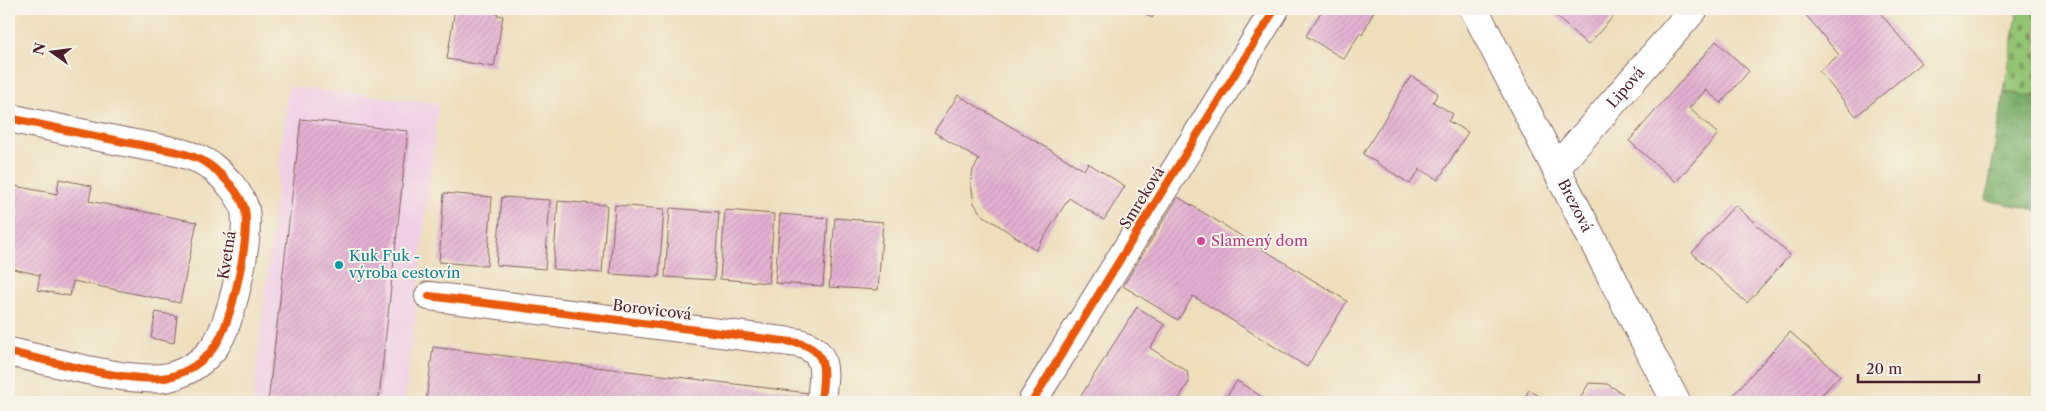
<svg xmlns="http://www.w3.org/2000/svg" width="2046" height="411" viewBox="0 0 2046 411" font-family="'Libre Caslon Text',serif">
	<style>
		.built { fill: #efd0e6 }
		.forest { fill: url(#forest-crowns); stroke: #606448 }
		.cemetery { fill: url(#cemetery-stones); stroke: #6f7250 }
		.building { fill: url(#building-hatch) }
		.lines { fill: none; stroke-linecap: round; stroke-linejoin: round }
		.street-casing { stroke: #83625e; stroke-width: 30 }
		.street { stroke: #fff; stroke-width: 28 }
		.cycleway-casing { stroke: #f7f3e8; stroke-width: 11 }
		.cycleway { stroke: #e8590c; stroke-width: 8 }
		.hotel-dot { fill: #d1479c; stroke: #f7f3e8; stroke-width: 2 }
		.culture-dot { fill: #0f9aa8; stroke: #f7f3e8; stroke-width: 2 }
		.labels { text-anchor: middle; stroke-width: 4; stroke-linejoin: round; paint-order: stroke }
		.street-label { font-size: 15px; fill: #4a1f2b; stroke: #f7f3e8 }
		.hotel-label { font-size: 15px; fill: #b23c85; stroke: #f7f3e8; text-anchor: start }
		.culture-label { font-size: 15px; fill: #0d838f; stroke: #f7f3e8; text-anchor: start }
	</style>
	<defs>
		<pattern id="forest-crowns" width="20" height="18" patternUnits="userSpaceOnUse" patternTransform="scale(1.25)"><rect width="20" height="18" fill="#7a6"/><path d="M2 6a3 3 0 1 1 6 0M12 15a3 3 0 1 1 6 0" fill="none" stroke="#648a54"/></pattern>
		<pattern id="cemetery-stones" width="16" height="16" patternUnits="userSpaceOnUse" patternTransform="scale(1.25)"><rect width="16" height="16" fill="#94c474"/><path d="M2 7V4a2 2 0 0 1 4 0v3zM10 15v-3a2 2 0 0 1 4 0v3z" fill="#7b9f5f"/></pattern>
		<pattern id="building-hatch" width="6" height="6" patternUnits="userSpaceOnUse" patternTransform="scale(1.25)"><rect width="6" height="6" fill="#e2b1d2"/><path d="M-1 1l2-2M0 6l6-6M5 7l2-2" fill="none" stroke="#c398b4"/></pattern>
	</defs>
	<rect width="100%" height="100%" fill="#f7f3e8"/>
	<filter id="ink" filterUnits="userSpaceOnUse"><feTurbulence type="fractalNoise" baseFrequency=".02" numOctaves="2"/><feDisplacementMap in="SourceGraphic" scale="10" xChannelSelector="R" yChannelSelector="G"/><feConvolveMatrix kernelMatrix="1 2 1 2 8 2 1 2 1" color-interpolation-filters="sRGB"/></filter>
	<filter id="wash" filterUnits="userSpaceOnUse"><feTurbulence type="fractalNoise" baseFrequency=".0096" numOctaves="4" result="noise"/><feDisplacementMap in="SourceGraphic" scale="20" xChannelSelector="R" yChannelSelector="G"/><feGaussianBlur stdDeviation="1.12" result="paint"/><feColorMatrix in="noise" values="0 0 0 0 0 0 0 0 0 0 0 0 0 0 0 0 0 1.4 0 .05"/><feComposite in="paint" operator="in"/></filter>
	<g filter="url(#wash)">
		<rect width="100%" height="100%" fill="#eddebc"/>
		<path class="built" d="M288,87L438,103L405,402H253Z"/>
		<path class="forest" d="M2004,92L2037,97V210L1986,200Z"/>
		<path class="cemetery" d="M2018,9H2037V97L2004,92Z"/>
		<g id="blocks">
			<g class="building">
				<path d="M455,9H498L497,15L503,16L494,67L447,59Z"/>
				<path d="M1137,9H1157L1152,18Z"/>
				<path d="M1323,9H1375L1362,35L1360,33L1344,59L1306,36Z"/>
				<path d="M1548,9H1618L1619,10L1588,45Z"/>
				<path d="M1801,9H1877L1921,63L1856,116L1819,71L1839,55Z"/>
				<path d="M1716,41L1749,71L1721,103L1706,90L1689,108L1718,134L1676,182L1629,141Z"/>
				<path d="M1411,76L1438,93L1433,102L1453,114L1448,121L1468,132L1438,180L1420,169L1410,184L1363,154Z"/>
				<path d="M958,95L1084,170L1088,163L1125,186L1104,220L1069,198L1036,250L981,214L974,203L971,183L973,170L979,160L934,132Z"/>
				<path d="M301,119L408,131L379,398H375L374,402H268Z"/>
				<path d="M59,179L92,186L89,201L197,222L180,303L73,281L70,296L37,290L40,275L9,268V185L57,194Z"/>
				<path d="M444,193L492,197L487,266L439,262Z"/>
				<path d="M502,197L550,200L545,269L496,265Z"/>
				<path d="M1178,197L1347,301L1307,367L1193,296L1178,320L1123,286Z"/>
				<path d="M558,201L607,205L602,273L553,269Z"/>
				<path d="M615,205L664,209L659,277L610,274Z"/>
				<path d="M1735,205L1790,255L1747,303L1692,253Z"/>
				<path d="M670,208L719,212L714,280L665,277Z"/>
				<path d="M725,210L774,214L769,283L720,279Z"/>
				<path d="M780,214L828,218L823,286L775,283Z"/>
				<path d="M835,218L883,222L878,290L829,287Z"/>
				<path d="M1137,307L1165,325L1150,348L1187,371L1189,382L1177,402H1077Z"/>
				<path d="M156,312L177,316L174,343L151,338Z"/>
				<path d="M1790,332L1840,375L1815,402H1740L1733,395Z"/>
				<path d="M433,347L808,393L806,402H426Z"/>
				<path d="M1237,381L1270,402H1223Z"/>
				<path d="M1589,383L1607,384L1622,393L1627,402H1578Z"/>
				<path d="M1529,390L1549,402H1522Z"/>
			</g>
		</g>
	</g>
	<g filter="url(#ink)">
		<use href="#blocks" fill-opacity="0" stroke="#83625e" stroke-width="1"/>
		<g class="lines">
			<defs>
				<g id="street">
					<path id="s1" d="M1474,9L1676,402"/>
					<path d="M9,118C51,127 93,136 135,144C159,149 190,151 211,166C224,176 241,194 245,210C250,238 232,322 215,346C204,361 188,372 169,377C133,385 47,360 9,352"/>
					<path id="s2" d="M1557,167L1694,9"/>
					<path d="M429,296L799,343C831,352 823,375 821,402"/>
					<path d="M1032,402L1275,9"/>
				</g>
			</defs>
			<use href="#street" class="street-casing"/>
			<use href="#street" class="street"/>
			<defs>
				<g id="cycleway">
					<path d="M9,118C51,127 93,136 135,144C159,149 190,151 211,166C224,176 241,194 245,210C250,238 232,322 215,346C204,361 188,372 169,377C133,385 47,360 9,352"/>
					<path d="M429,296L799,343C831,352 823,375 821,402"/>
					<path d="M1032,402L1275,9"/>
				</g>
			</defs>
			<use href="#cycleway" class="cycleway-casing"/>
			<use href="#cycleway" class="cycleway"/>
		</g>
	</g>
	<circle class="hotel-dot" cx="1201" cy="241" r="5"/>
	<circle class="culture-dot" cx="339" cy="265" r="5"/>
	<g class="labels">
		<g class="street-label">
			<text dy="5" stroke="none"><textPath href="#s2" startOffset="105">Lipová</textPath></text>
			<text transform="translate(1142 198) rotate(-58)" y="5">Smreková</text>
			<text dy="5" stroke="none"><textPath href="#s1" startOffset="221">Brezová</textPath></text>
			<text transform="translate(227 255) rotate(-81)" y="5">Kvetná</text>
			<text transform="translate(652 310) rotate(7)" y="5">Borovicová</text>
		</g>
		<g class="hotel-label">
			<text x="1211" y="246">Slamený dom</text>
		</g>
		<g class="culture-label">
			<text x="349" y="261">Kuk Fuk -<tspan x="349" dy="17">výroba cestovín</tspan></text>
		</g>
	</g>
	<rect width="2046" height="411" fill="none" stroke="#f7f3e8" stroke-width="30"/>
	<g transform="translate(52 52) rotate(284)" stroke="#f7f3e8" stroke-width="4" paint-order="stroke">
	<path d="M0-4L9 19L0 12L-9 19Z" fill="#4a1f2b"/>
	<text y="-8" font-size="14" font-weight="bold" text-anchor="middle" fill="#4a1f2b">N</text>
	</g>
	<path d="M1858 374v8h121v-8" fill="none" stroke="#4a1f2b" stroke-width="2.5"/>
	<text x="1866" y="374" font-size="15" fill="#4a1f2b" stroke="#f7f3e8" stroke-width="4" paint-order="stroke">20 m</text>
</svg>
